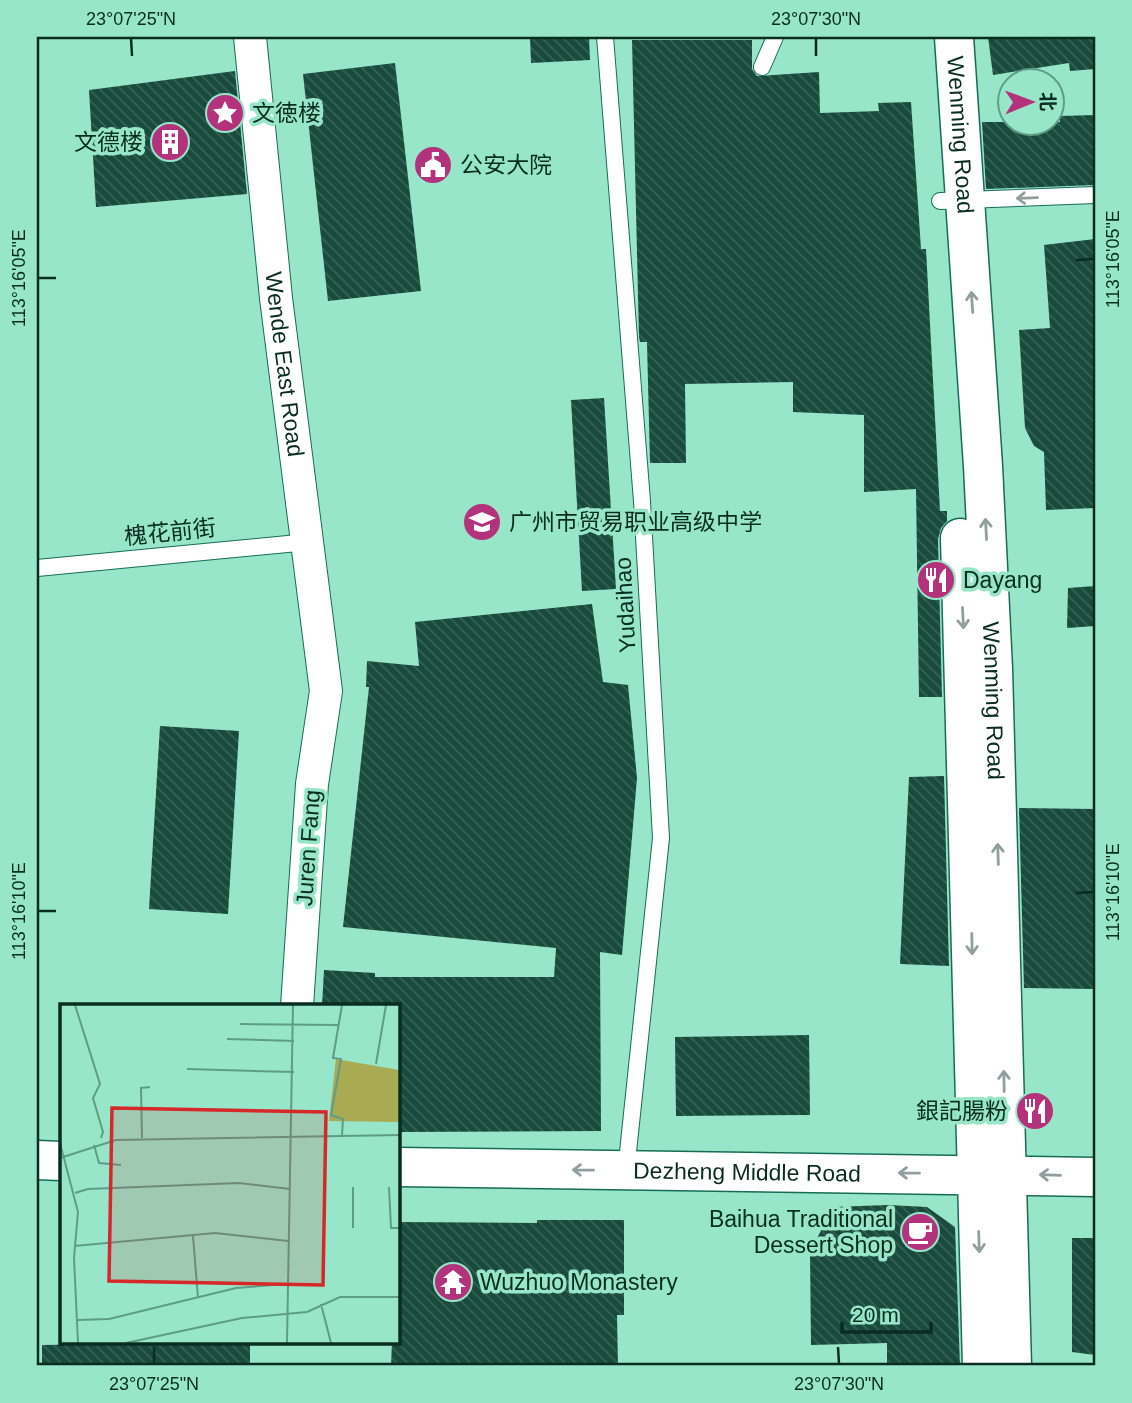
<svg xmlns="http://www.w3.org/2000/svg" width="1132" height="1403" viewBox="0 0 1132 1403" font-family="Arial,'Noto Sans SC',sans-serif">
	<style>
		.building { fill: url(#building-back-hatch) }
		.lines { fill: none; stroke-linecap: round; stroke-linejoin: round }
		.lane-casing { stroke: #166d56; stroke-width: 18 }
		.street-casing { stroke: #166d56; stroke-width: 34 }
		.secondary-casing { stroke: #166d56; stroke-width: 41 }
		.lane { stroke: #fff; stroke-width: 16 }
		.street { stroke: #fff; stroke-width: 32 }
		.secondary { stroke: #fff; stroke-width: 38 }
		.oneway { stroke: #91a09c }
		.ticks { fill: none; stroke: #0a2d22; stroke-width: 2.5 }
		.labels { text-anchor: middle; stroke-width: 7; stroke-linejoin: round; paint-order: stroke }
		.poi-label { font-size: 23px; fill: #0a2d22; stroke: #97e6ca; text-anchor: start }
		.street-label { font-size: 23px; fill: #0a2d22; stroke: #97e6ca }
		.inset-road { fill: none; stroke: #5f9c87; stroke-width: 2 }
		.view { fill: #d62828; fill-opacity: 0.15; stroke: #d62828; stroke-width: 3.5 }
		.inset-edge { fill: none; stroke: #0a2d22; stroke-width: 3.5 }
		.neatline { fill: none; stroke: #0a2d22; stroke-width: 2.5 }
		.ticks-label { font-size: 18px; text-anchor: middle; fill: #0a2d22 }
	</style>
	<defs>
		<pattern id="building-back-hatch" width="6" height="6" patternUnits="userSpaceOnUse" patternTransform="scale(1.75)"><rect width="6" height="6" fill="#184b3c"/><path d="M-1 5l2 2M0 0l6 6M5-1l2 2" fill="none" stroke="#386256"/></pattern>
	</defs>
	<rect width="100%" height="100%" fill="#97e6ca"/>
	<g class="building">
		<path d="M530,37H589L590,60L531,63Z"/>
		<path d="M988,37H1095V69L1070,71L1069,63L993,75Z"/>
		<path d="M632,40H752V69L757,76L819,72L820,113L879,111L878,103L911,102L921,249H926L940,511H947V521L941,528L938,539L942,697H919L916,489L864,492V415L793,412V382L685,384L686,463H650L647,342H640L639,337Z"/>
		<path d="M395,63L421,291L328,301L303,74Z"/>
		<path d="M235,71L247,194L96,207L89,90Z"/>
		<path d="M1095,115V185L986,189L982,122H1060V116Z"/>
		<path d="M1095,239V508L1046,510L1044,452L1034,446L1025,428L1019,330L1050,328L1044,245Z"/>
		<path d="M604,398L616,589L582,591L571,400Z"/>
		<path d="M1095,586V626L1067,628L1068,588Z"/>
		<path d="M592,604L603,682L628,685L637,778L622,955L600,952L601,1131L397,1132V1006H322L324,970L375,973V977H554L556,948L343,927L369,687H366L367,661L419,666L415,622Z"/>
		<path d="M160,726L239,731L228,914L149,909Z"/>
		<path d="M944,776L949,966L900,964L909,777Z"/>
		<path d="M1019,808L1095,809V989L1024,988Z"/>
		<path d="M809,1035L810,1115L676,1116L675,1037Z"/>
		<path d="M888,1205L927,1207L955,1227L960,1366H887V1343L811,1345L810,1252L833,1207Z"/>
		<path d="M537,1220H624V1315H617L618,1366H391L392,1342H397V1222L537,1223Z"/>
		<path d="M1072,1238H1095V1355L1072,1352Z"/>
		<path d="M250,1342V1366H42V1345Z"/>
	</g>
	<g class="lines">
		<defs>
			<g id="lane">
				<path d="M605,37L642,501L661,838L626,1171"/>
				<path d="M762,67L775,37"/>
				<path d="M940,201L1095,195"/>
				<path d="M37,568L308,542"/>
			</g>
			<g id="street">
				<path id="s1" d="M250,37L276,298L326,691L312,784L297,1006"/>
			</g>
			<g id="secondary">
				<path id="s2" d="M954,37L983,466L993,669L1012,1366"/>
				<path d="M960,538L982,1366"/>
				<path d="M37,1160L61,1161"/>
				<path id="s3" d="M397,1167L1095,1177"/>
			</g>
		</defs>
		<use href="#lane" class="lane-casing"/>
		<use href="#street" class="street-casing"/>
		<use href="#secondary" class="secondary-casing"/>
		<use href="#lane" class="lane"/>
		<use href="#street" class="street"/>
		<use href="#secondary" class="secondary"/>
	</g>
	<defs><path id="oneway-shaft" d="M-6 0H5M1.5-3L5.5 0L1.5 3" fill="none" stroke-width="1.6" stroke-linecap="round" stroke-linejoin="round" transform="scale(1.75)"/></defs>
	<g class="oneway">
		<use href="#oneway-shaft" transform="translate(1027 198) rotate(178)"/>
		<use href="#oneway-shaft" transform="translate(972 302) rotate(-94)"/>
		<use href="#oneway-shaft" transform="translate(986 529) rotate(-93)"/>
		<use href="#oneway-shaft" transform="translate(963 618) rotate(87)"/>
		<use href="#oneway-shaft" transform="translate(998 854) rotate(-92)"/>
		<use href="#oneway-shaft" transform="translate(972 944) rotate(89)"/>
		<use href="#oneway-shaft" transform="translate(1004 1081) rotate(-91)"/>
		<use href="#oneway-shaft" transform="translate(583 1170) rotate(-179)"/>
		<use href="#oneway-shaft" transform="translate(909 1173) rotate(-179)"/>
		<use href="#oneway-shaft" transform="translate(1050 1175) rotate(-178)"/>
		<use href="#oneway-shaft" transform="translate(979 1242) rotate(88)"/>
	</g>
	<path class="ticks" d="M131,38L132,56M816,38V56M1076,260L1094,259M38,278H56M1076,893L1094,892M38,911H56M154,1347V1364M838,1347L839,1364"/>
	<defs>
		<symbol id="sight-disc" viewBox="-11 -11 22 22"><circle r="9.5" fill="#b4327b" stroke="#97e6ca"/><path d="M0-6L1.8-2.2L6-1.7L2.9 1.2L3.7 5.4L0 3.3L-3.7 5.4L-2.9 1.2L-6-1.7L-1.8-2.2Z" fill="#fff"/></symbol>
		<symbol id="building-disc" viewBox="-11 -11 22 22"><circle r="9.5" fill="#b4327b" stroke="#97e6ca"/><path d="M-4-6H4V6H1V3H-1V6H-4ZM-2.5-4.3h1.7v1.8h-1.7ZM.8-4.3h1.7v1.8H.8ZM-2.5-1h1.7V.8h-1.7ZM.8-1h1.7V.8H.8Z" fill="#fff"/></symbol>
		<symbol id="civic-disc" viewBox="-11 -11 22 22"><circle r="9.5" fill="#b4327b" stroke="#97e6ca"/><path d="M-.6-6.5H3V-4.5H.6V-3L4-1V1h2V6H-6V1h2V-1L-.6-3ZM-1.2 2.5V6h2.4V2.5Z" fill="#fff"/></symbol>
		<symbol id="school-disc" viewBox="-11 -11 22 22"><circle r="9.5" fill="#b4327b" stroke="#97e6ca"/><path d="M0-5L7-2L0 1L-7-2ZM-4 1L0 2.5L4 1V4Q0 6-4 4Z" fill="#fff"/></symbol>
		<symbol id="restaurant-disc" viewBox="-11 -11 22 22"><circle r="9.5" fill="#b4327b" stroke="#97e6ca"/><path d="M-5-6h1v4h1v-4h1v4h1v-4h1v5L-1.5 .5V6h-2V.5L-5-1ZM5-6V6H3V1.5H1.5Q1.5-4 5-6Z" fill="#fff"/></symbol>
		<symbol id="cafe-disc" viewBox="-11 -11 22 22"><circle r="9.5" fill="#b4327b" stroke="#97e6ca"/><path d="M-5.5-4.5H6V0H3Q3 3.5 0 3.5H-2.5Q-5.5 3.5-5.5 0ZM3-3.2v2h1.7v-2ZM-6 4.5H4V6H-6Z" fill="#fff"/></symbol>
		<symbol id="temple-disc" viewBox="-11 -11 22 22"><circle r="9.5" fill="#b4327b" stroke="#97e6ca"/><path d="M0-6L5-2H3V0L6.5 2.5H4V6H1.5V3h-3V6H-4V2.5H-6.5L-3 0V-2H-5Z" fill="#fff"/></symbol>
	</defs>
	<g fill-rule="evenodd">
		<use href="#sight-disc" x="203" y="91" width="44" height="44"/>
		<use href="#building-disc" x="148" y="120" width="44" height="44"/>
		<use href="#civic-disc" x="411" y="143" width="44" height="44"/>
		<use href="#school-disc" x="460" y="500" width="44" height="44"/>
		<use href="#restaurant-disc" x="914" y="558" width="44" height="44"/>
		<use href="#restaurant-disc" x="1013" y="1089" width="44" height="44"/>
		<use href="#cafe-disc" x="898" y="1210" width="44" height="44"/>
		<use href="#temple-disc" x="431" y="1260" width="44" height="44"/>
	</g>
	<g class="labels">
		<g class="poi-label">
			<text x="252" y="121">文徳楼</text>
			<text x="143" y="150" text-anchor="end">文德楼</text>
			<text x="460" y="173">公安大院</text>
			<text x="509" y="530">广州市贸易职业高级中学</text>
			<text x="963" y="588">Dayang</text>
			<text x="1008" y="1119" text-anchor="end">銀記腸粉</text>
			<text x="893" y="1227" text-anchor="end">Baihua Traditional<tspan x="893" dy="26">Dessert Shop</tspan></text>
			<text x="480" y="1290">Wuzhuo Monastery</text>
		</g>
		<g class="street-label">
			<text dy="8" stroke="none"><textPath href="#s2" startOffset="98">Wenming Road</textPath></text>
			<text dy="8" stroke="none"><textPath href="#s1" startOffset="329">Wende East Road</textPath></text>
			<text transform="translate(170 532) rotate(-6)" y="8">槐花前街</text>
			<text transform="translate(625 605) rotate(-93)" y="8">Yudaihao</text>
			<text dy="8" stroke="none"><textPath href="#s2" startOffset="665">Wenming Road</textPath></text>
			<text transform="translate(308 848) rotate(-86)" y="8">Juren Fang</text>
			<text dy="8" stroke="none"><textPath href="#s3" startOffset="350">Dezheng Middle Road</textPath></text>
		</g>
	</g>
	<g transform="translate(60 1004)">
		<rect width="340" height="340" fill="#97e6ca"/>
		<path d="M276,55L339,66V118L269,117Z" fill="#a9ab52"/>
		<path class="inset-road" d="M15,1L40,80L33,94L43,128L41,134M180,20L279,21M167,35L234,37M316,60L326,1M127,65L234,68M282,131L283,115L271,111L281,55L273,54L282,1M82,134L81,84L90,83M0,139L18,208L14,254L18,339M34,141L39,159L61,161M0,154L56,136L340,131M293,183V224M329,183L331,224H340M15,189L28,185L179,179L230,185M133,232L138,294M14,242L155,229L228,237M261,300L271,339M18,316L49,315L176,284L226,280M66,339L182,314L247,308L280,293H340M227,339L233,1"/>
		<path class="view" d="M52,104L266,108L263,281L49,277Z"/>
		<rect width="340" height="340" class="inset-edge"/>
	</g>
	<rect width="1132" height="1403" fill="none" stroke="#97e6ca" stroke-width="77"/>
	<g transform="translate(1031 102) rotate(89)"><circle r="33" fill="#97e6ca" stroke="#5f9c87" stroke-width="2"/>
	<path d="M0-5L12 26L0 18L-12 26Z" fill="#b4327b"/>
	<text y="-10" font-size="19" font-weight="bold" text-anchor="middle" fill="#0a2d22">北</text>
	</g>
	<path d="M842 1322v10h89v-10" fill="none" stroke="#0a2d22" stroke-width="3.5"/>
	<text x="852" y="1322" font-size="21" fill="#0a2d22" stroke="#97e6ca" stroke-width="5" paint-order="stroke">20 m</text>
	<rect x="38" y="38" width="1056" height="1326" class="neatline"/>
	<g class="ticks-label">
		<text x="131" y="25">23°07'25"N</text>
		<text x="816" y="25">23°07'30"N</text>
		<text transform="translate(1113 259) rotate(-90)" y="6">113°16'05"E</text>
		<text transform="translate(19 278) rotate(-90)" y="6">113°16'05"E</text>
		<text transform="translate(1113 892) rotate(-90)" y="6">113°16'10"E</text>
		<text transform="translate(19 911) rotate(-90)" y="6">113°16'10"E</text>
		<text x="154" y="1390">23°07'25"N</text>
		<text x="839" y="1390">23°07'30"N</text>
	</g>
</svg>
